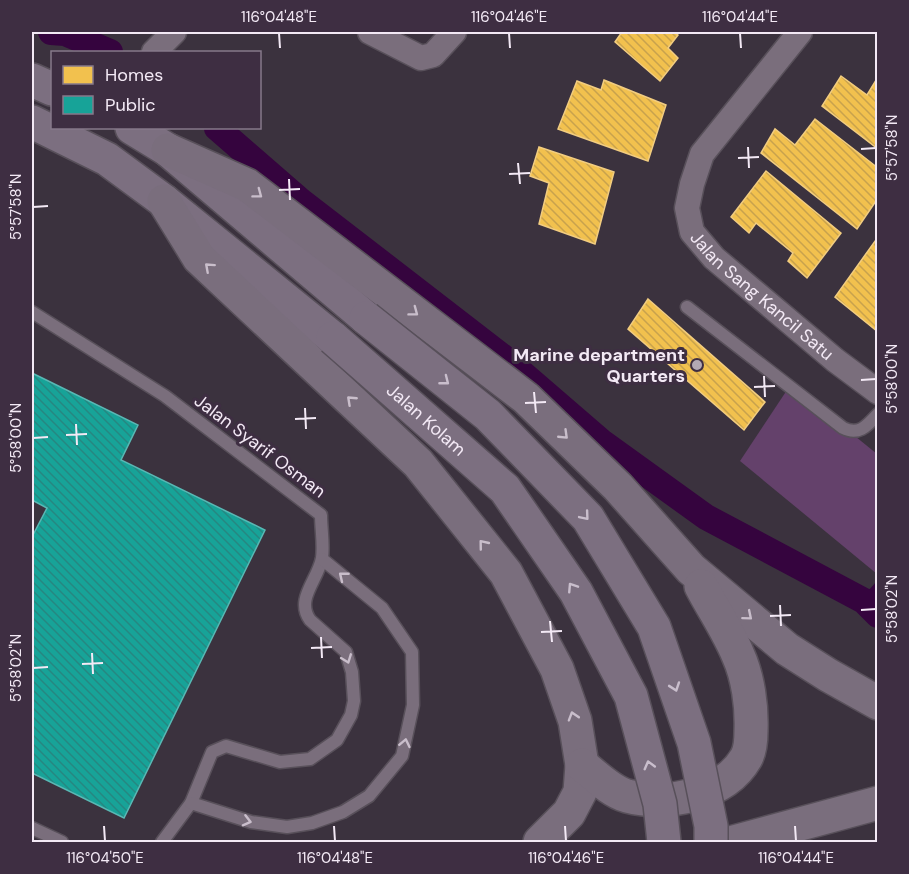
<svg xmlns="http://www.w3.org/2000/svg" width="909" height="874" viewBox="0 0 909 874" font-family="'DM Sans',sans-serif">
	<style>
		.green { fill: #64416b }
		.homes { fill: url(#homes-back-hatch); stroke: #f2cd80; stroke-width: 1.5 }
		.public { fill: url(#public-back-hatch); stroke: #59b8b4; stroke-width: 1.5 }
		.lines { fill: none; stroke-linecap: round; stroke-linejoin: round }
		.stream { stroke: #35043e; stroke-width: 8 }
		.canal { stroke: #35043e; stroke-width: 26 }
		.lane-casing { stroke: #58505a; stroke-width: 15 }
		.street-casing { stroke: #58505a; stroke-width: 27 }
		.secondary-casing { stroke: #58505a; stroke-width: 36 }
		.primary-casing { stroke: #58505a; stroke-width: 36 }
		.lane { stroke: #7a6e7c; stroke-width: 12 }
		.street { stroke: #7a6e7c; stroke-width: 24 }
		.secondary { stroke: #7c6f80; stroke-width: 33 }
		.primary { stroke: #7a6e7d; stroke-width: 33 }
		.secondary-bridge-casing { stroke: #58505a; stroke-width: 36; stroke-linecap: butt }
		.secondary-bridge { stroke: #7c6f80; stroke-width: 33 }
		.oneway { stroke: #c9becb }
		.oneway2 { stroke: #c9becc }
		.ticks { fill: none; stroke: #f3e9f5; stroke-width: 2 }
		.poi-dot { fill: #b3a9b5; stroke: #3e2e42; stroke-width: 2 }
		.labels { text-anchor: middle; stroke-width: 6; stroke-linejoin: round; paint-order: stroke }
		.street-label { font-size: 18px; fill: #f3e9f5; stroke: #3e2e42 }
		.poi-label { font-size: 18px; font-weight: bold; fill: #f3e9f5; stroke: #3e2e42; text-anchor: end }
		.neatline { fill: none; stroke: #f3e9f5; stroke-width: 2 }
		.ticks-label { font-size: 15px; text-anchor: middle; fill: #f3e9f5 }
	</style>
	<defs>
		<pattern id="homes-back-hatch" width="6" height="6" patternUnits="userSpaceOnUse" patternTransform="scale(1.5)"><rect width="6" height="6" fill="#f2c14e"/><path d="M-1 5l2 2M0 0l6 6M5-1l2 2" fill="none" stroke="#c8a24d"/></pattern>
		<pattern id="public-back-hatch" width="6" height="6" patternUnits="userSpaceOnUse" patternTransform="scale(1.5)"><rect width="6" height="6" fill="#17a398"/><path d="M-1 5l2 2M0 0l6 6M5-1l2 2" fill="none" stroke="#268781"/></pattern>
	</defs>
	<rect width="100%" height="100%" fill="#3b323e"/>
	<path class="green" d="M791,384L877,454V574L740,461Z"/>
	<g class="homes">
		<path d="M622,32H675L678,35L668,48L678,58L660,81L615,42Z"/>
		<path d="M841,76L867,95L878,77V149L822,106Z"/>
		<path d="M604,80L666,105L648,161L558,129L577,81L601,90Z"/>
		<path d="M815,119L878,168V198L857,229L761,153L775,129L795,145Z"/>
		<path d="M539,147L614,172L595,244L539,224L549,183L530,176Z"/>
		<path d="M766,171L841,233L807,278L788,261L793,253L756,223L749,233L731,217Z"/>
		<path d="M878,237V332L835,297Z"/>
		<path d="M648,299L765,402L744,430L628,329Z"/>
	</g>
	<path class="public" d="M32,373L138,425L121,460L265,530L124,818L32,773V531L34,533L47,508L32,500Z"/>
	<g class="lines">
		<path class="stream" d="M864,601L878,586"/>
		<g class="canal">
			<path d="M51,32L65,33L110,52"/>
			<path d="M217,128L301,201L507,360L602,442L706,517L864,601L878,615"/>
		</g>
		<defs>
			<g id="lane">
				<path d="M687,307L843,428C859,436 867,426 878,414"/>
				<path d="M32,312L165,396L321,515C321,529 324,545 322,558C318,580 295,599 310,620L346,652L352,672L354,701L351,715L337,740L310,759L280,762L226,746L212,752L191,803L162,842"/>
				<path d="M191,803L251,822L287,827L312,823L343,812L369,796L402,756L413,705L412,652L382,608L322,559"/>
				<path d="M32,828L62,842"/>
			</g>
			<g id="street">
				<path d="M370,32L421,58L433,55L454,32"/>
				<path id="s1" d="M800,32L702,154L692,184L687,208L692,232L714,258L835,360L878,392"/>
				<path d="M154,52L174,32"/>
			</g>
			<g id="secondary">
				<path d="M32,80L52,89"/>
				<path d="M32,122L107,159L164,201L333,338"/>
				<path d="M132,128L168,150L366,318"/>
			</g>
			<g id="primary">
				<path d="M168,150L247,185L526,398L618,487L691,569L787,649L828,675L878,703"/>
				<path d="M164,201L199,258L418,463L506,573L557,669L575,721L582,765L580,792L569,813L540,842"/>
				<path d="M582,765C595,775 610,791 627,796C666,806 724,796 746,758C750,751 751,738 751,731C752,706 748,677 738,655C728,631 713,609 701,586"/>
				<path d="M734,842L878,803"/>
			</g>
		</defs>
		<use href="#lane" class="lane-casing"/>
		<use href="#street" class="street-casing"/>
		<use href="#secondary" class="secondary-casing"/>
		<use href="#primary" class="primary-casing"/>
		<use href="#lane" class="lane"/>
		<use href="#street" class="street"/>
		<use href="#secondary" class="secondary"/>
		<use href="#primary" class="primary"/>
		<defs>
			<g id="secondary-bridge">
				<path d="M366,318L488,415L588,518L654,627L694,743L711,826V842"/>
				<path id="s2" d="M333,338L505,489L576,592L631,696L660,804L664,842"/>
			</g>
		</defs>
		<use href="#secondary-bridge" class="secondary-bridge-casing"/>
		<use href="#secondary-bridge" class="secondary-bridge"/>
	</g>
	<defs><path id="oneway-chevron" d="M-2-3.5L2.5 0L-2 3.5" fill="none" stroke-width="1.6" stroke-linecap="round" stroke-linejoin="round" transform="scale(1.5)"/></defs>
	<g class="oneway">
		<use href="#oneway-chevron" transform="translate(258 194) rotate(37)"/>
		<use href="#oneway-chevron" transform="translate(209 267) rotate(-138)"/>
		<use href="#oneway-chevron" transform="translate(414 312) rotate(37)"/>
		<use href="#oneway-chevron" transform="translate(351 400) rotate(-137)"/>
		<use href="#oneway-chevron" transform="translate(564 435) rotate(44)"/>
		<use href="#oneway-chevron" transform="translate(483 544) rotate(-129)"/>
		<use href="#oneway-chevron" transform="translate(343 576) rotate(-141)"/>
		<use href="#oneway-chevron" transform="translate(748 616) rotate(40)"/>
		<use href="#oneway-chevron" transform="translate(347 659) rotate(69)"/>
		<use href="#oneway-chevron" transform="translate(573 716) rotate(-107)"/>
		<use href="#oneway-chevron" transform="translate(405 743) rotate(-78)"/>
		<use href="#oneway-chevron" transform="translate(247 821) rotate(14)"/>
	</g>
	<g class="oneway2">
		<use href="#oneway-chevron" transform="translate(445 381) rotate(38)"/>
		<use href="#oneway-chevron" transform="translate(585 516) rotate(50)"/>
		<use href="#oneway-chevron" transform="translate(572 587) rotate(-123)"/>
		<use href="#oneway-chevron" transform="translate(675 687) rotate(71)"/>
		<use href="#oneway-chevron" transform="translate(649 765) rotate(-105)"/>
	</g>
	<path class="ticks" d="M279,33L280,48M509,33L510,48M740,33L741,48M748,147L749,168M861,149L876,148M738,158L759,157M518,163L520,184M509,174L530,173M289,179L290,200M279,190L300,189M33,207L48,206M764,376L765,397M861,380L876,379M754,387L775,386M534,392L536,413M525,403L546,402M305,408L306,429M295,419L316,418M76,424L77,445M66,435L87,434M33,438L48,437M780,605L781,626M861,610L876,609M770,616L791,615M550,621L552,642M541,632L562,631M321,637L322,658M311,648L332,647M92,653L93,674M82,664L103,663M33,668L48,667M104,826L105,841M334,826L335,841M565,826L566,841M795,826L796,841"/>
	<circle class="poi-dot" cx="697" cy="365" r="6"/>
	<g class="labels">
		<g class="street-label">
			<text dy="6" stroke="none"><textPath href="#s1" startOffset="332">Jalan Sang Kancil Satu</textPath></text>
			<text dy="6" stroke="none"><textPath href="#s2" startOffset="124">Jalan Kolam</textPath></text>
			<text transform="translate(260 446) rotate(37)" y="6">Jalan Syarif Osman</text>
		</g>
		<g class="poi-label">
			<text x="685" y="361">Marine department<tspan x="685" dy="21">Quarters</tspan></text>
		</g>
	</g>
	<rect width="909" height="874" fill="none" stroke="#3e2e42" stroke-width="66"/>
	<rect x="51" y="51" width="210" height="78" fill="#3e2e42" stroke="#86798a" stroke-width="1.5"/>
	<rect x="63" y="66" width="30" height="18" fill="#f2c14e" stroke="#86798a" stroke-width="1.5"/>
	<text x="105" y="81" font-size="18" fill="#f3e9f5">Homes</text>
	<rect x="63" y="96" width="30" height="18" fill="#17a398" stroke="#86798a" stroke-width="1.5"/>
	<text x="105" y="111" font-size="18" fill="#f3e9f5">Public</text>
	<rect x="33" y="33" width="843" height="808" class="neatline"/>
	<g class="ticks-label">
		<text x="279" y="22">116°04'48"E</text>
		<text x="509" y="22">116°04'46"E</text>
		<text x="740" y="22">116°04'44"E</text>
		<text transform="translate(892 148) rotate(-90)" y="5">5°57'58"N</text>
		<text transform="translate(16 207) rotate(-90)" y="5">5°57'58"N</text>
		<text transform="translate(892 379) rotate(-90)" y="5">5°58'00"N</text>
		<text transform="translate(16 438) rotate(-90)" y="5">5°58'00"N</text>
		<text transform="translate(892 609) rotate(-90)" y="5">5°58'02"N</text>
		<text transform="translate(16 668) rotate(-90)" y="5">5°58'02"N</text>
		<text x="105" y="863">116°04'50"E</text>
		<text x="335" y="863">116°04'48"E</text>
		<text x="566" y="863">116°04'46"E</text>
		<text x="796" y="863">116°04'44"E</text>
	</g>
</svg>
